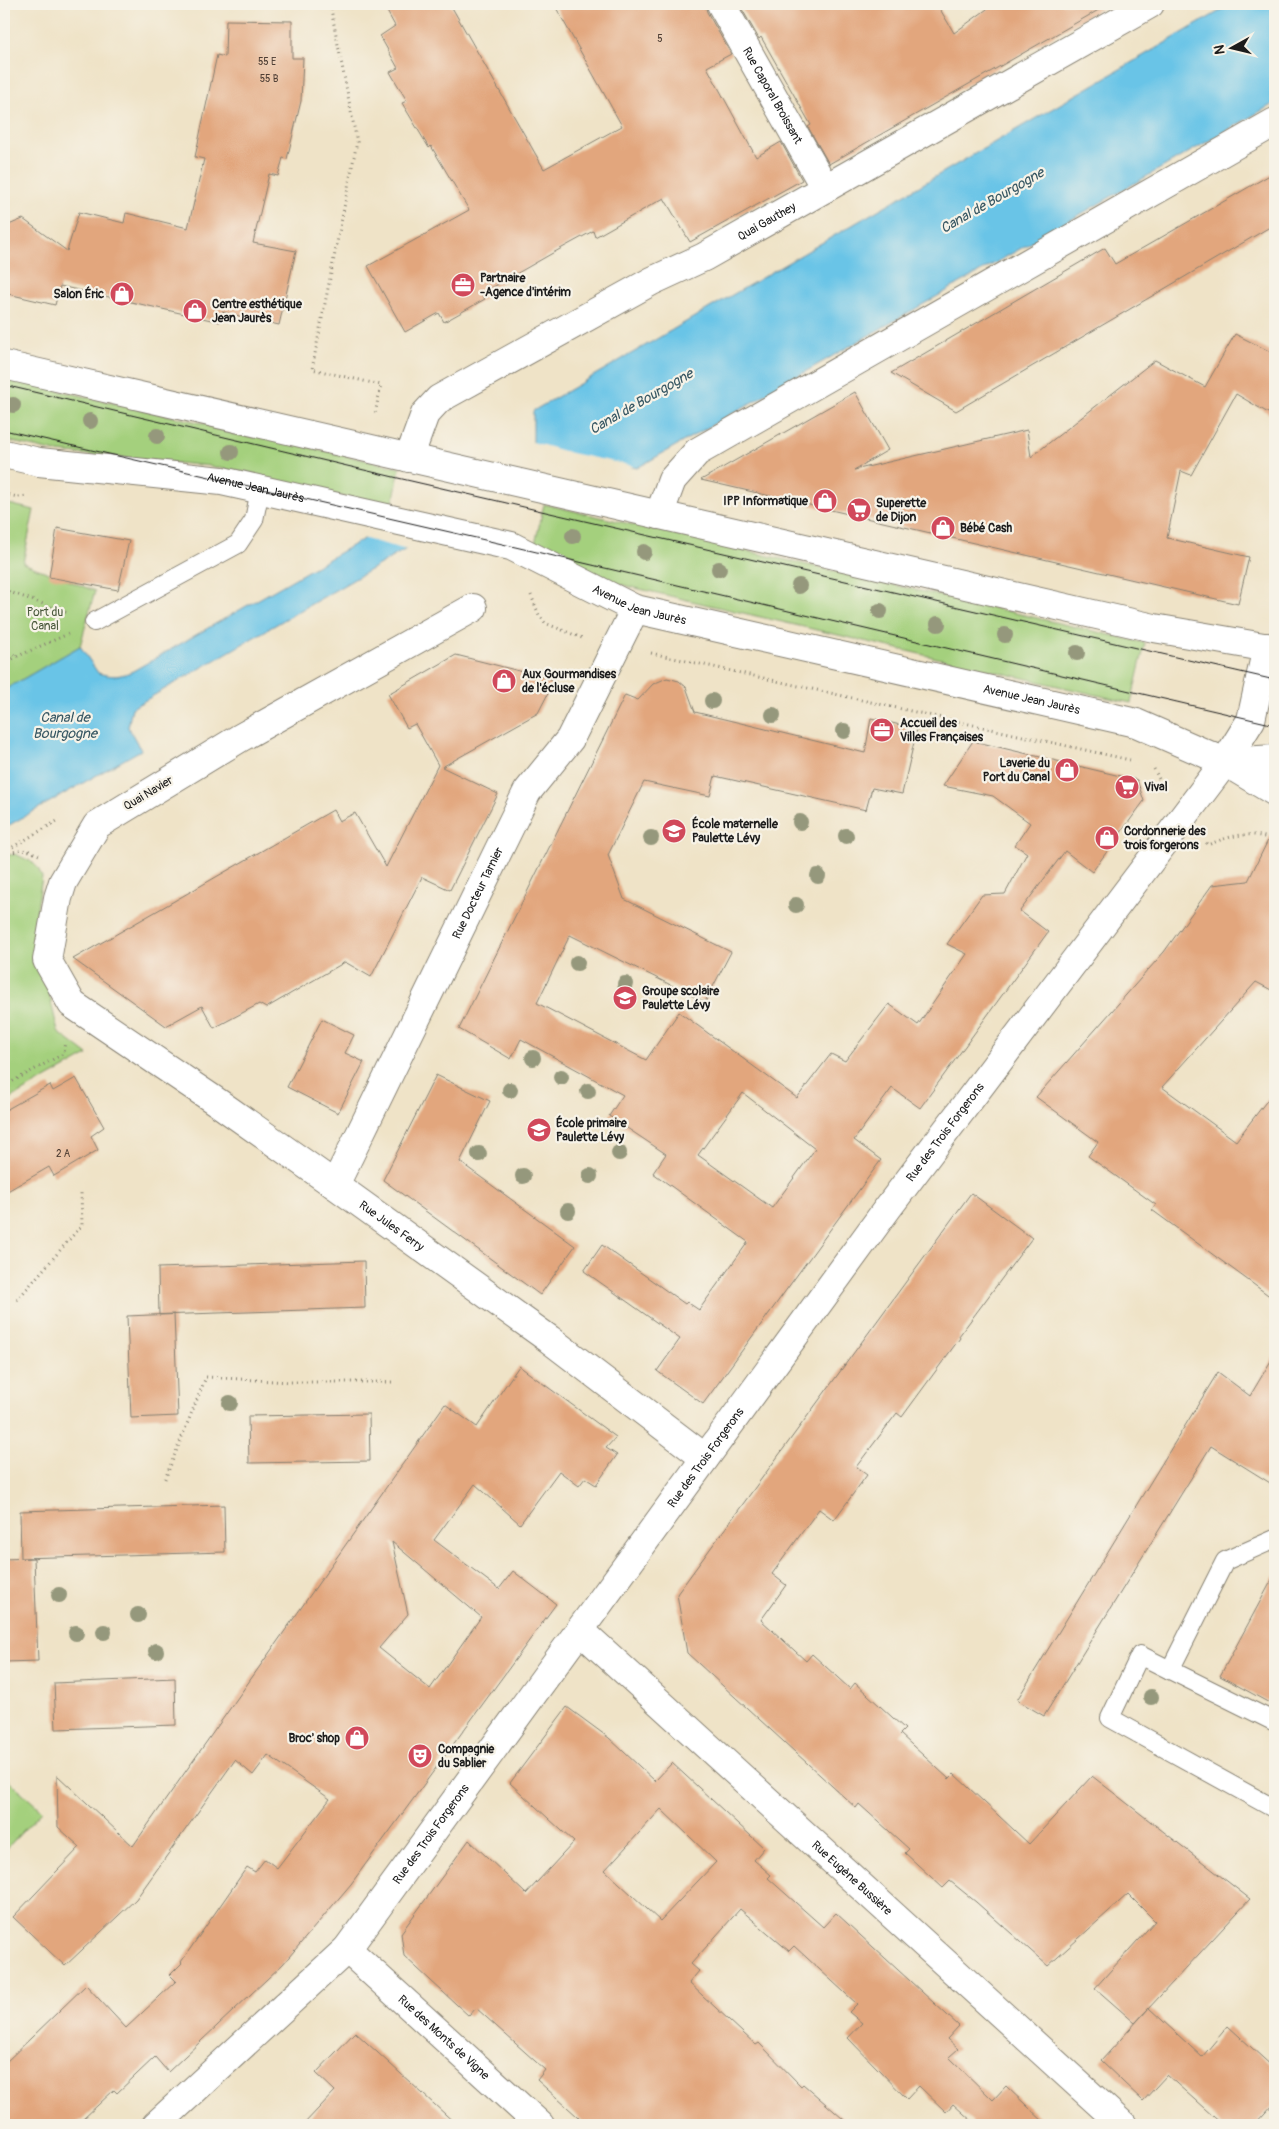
<svg xmlns="http://www.w3.org/2000/svg" width="1279" height="2129" viewBox="0 0 1279 2129" font-family="Pangolin,sans-serif">
	<style>
		.green { fill: #a4d07d; stroke: #60764c }
		.water { fill: #69c4e7; stroke: #427082 }
		.pier { fill: #efe3c7 }
		.building { fill: #e2a67d; fill-rule: evenodd }
		.lines { fill: none; stroke-linecap: round; stroke-linejoin: round }
		.lane-casing { stroke: #868072; stroke-width: 20 }
		.street-casing { stroke: #868072; stroke-width: 30 }
		.secondary-casing { stroke: #868072; stroke-width: 30 }
		.path { stroke: #868072; stroke-width: 3; stroke-dasharray: 1 4; stroke-linecap: butt }
		.lane { stroke: #fff; stroke-width: 18 }
		.street { stroke: #fff; stroke-width: 28 }
		.secondary { stroke: #fff; stroke-width: 28 }
		.tram { stroke: #1c1c1c; stroke-width: 1 }
		.tree { fill: #95987c }
		.labels { text-anchor: middle; stroke-width: 4.5; stroke-linejoin: round; paint-order: stroke }
		.number-label { font-size: 10px; fill: #4e3e34 }
		.street-label { font-size: 12px; fill: #1c1c1c; stroke: #f7f3e8 }
		.poi-label { font-size: 12px; font-weight: bold; fill: #1c1c1c; stroke: #f7f3e8; text-anchor: start }
		.park-label { font-size: 12px; fill: #4c5b3e; stroke: #f7f3e8 }
		.water-label { font-size: 14px; font-style: italic; fill: #375763; stroke: #f7f3e8 }
	</style>
	<rect width="100%" height="100%" fill="#f7f3e8"/>
	<filter id="ink" filterUnits="userSpaceOnUse"><feTurbulence type="fractalNoise" baseFrequency=".02" numOctaves="2"/><feDisplacementMap in="SourceGraphic" scale="10" xChannelSelector="R" yChannelSelector="G"/><feConvolveMatrix kernelMatrix="1 2 1 2 8 2 1 2 1" color-interpolation-filters="sRGB"/></filter>
	<filter id="wash" filterUnits="userSpaceOnUse"><feTurbulence type="fractalNoise" baseFrequency=".0096" numOctaves="4" result="noise"/><feDisplacementMap in="SourceGraphic" scale="20" xChannelSelector="R" yChannelSelector="G"/><feGaussianBlur stdDeviation="1.12" result="paint"/><feColorMatrix in="noise" values="0 0 0 0 0 0 0 0 0 0 0 0 0 0 0 0 0 1.4 0 .05"/><feComposite in="paint" operator="in"/></filter>
	<g filter="url(#wash)">
		<rect width="100%" height="100%" fill="#efe3c7"/>
		<g class="green">
			<path d="M4,378L400,468L392,508L210,466L56,452L4,440Z"/>
			<path d="M4,503L34,510L23,563L95,591L80,646L4,690Z"/>
			<path d="M544,504L1145,643L1131,703L614,583L593,575L535,544Z"/>
			<path d="M15,854L32,862L38,868L42,877L34,927L58,1032L88,1055L4,1102V856Z"/>
			<path d="M4,1776L42,1811L4,1851Z"/>
		</g>
		<path class="water" d="M1232,4H1275V103L637,468L570,454L132,708L128,727L141,750L4,828V690L80,646L98,673C112,677 119,677 133,671L533,442V411Z"/>
		<path class="pier" d="M529,441L571,453L634,466L628,469L571,457L411,551L362,538Z"/>
		<g id="blocks">
			<g class="building">
				<path d="M383,4H450L544,169L622,126L554,4H705L707,12L731,54L707,67L756,157L781,142L802,180L690,242L664,198L595,237L593,231L551,254L481,294L485,299L444,322L439,313L405,332L368,266L469,210L431,146L429,148L402,103L407,101L390,72L398,68L380,36L395,26Z"/>
				<path d="M739,4H937L954,33L994,4H1109L829,164L808,127L811,125L761,37L759,39Z"/>
				<path d="M226,20L292,21V58H303L301,101L287,159L283,158L278,176L269,174L253,243L296,251L279,325L222,312L220,322L60,286L55,305L4,293V227L23,219L67,251L79,212L124,223L126,213L188,228L204,159L195,157L217,55L225,57Z"/>
				<path d="M1275,172V224L956,411L891,373L1105,248L1115,264Z"/>
				<path d="M1235,334L1275,354V417L1236,394L1191,475L1181,471L1167,538L1249,557L1238,604L701,480L855,392L888,450L854,470L1027,430L1031,457L1155,360L1205,387Z"/>
				<path d="M57,528L129,541L118,590L49,577Z"/>
				<path d="M456,655L555,680L538,713L442,767L498,794L450,890L422,877L371,977L345,962L266,1008L259,1004L214,1028L202,1006L166,1026L73,959L333,810L339,821L355,813L386,867L438,765L415,724L407,728L388,694Z"/>
				<path d="M667,678L679,681L686,687L695,712L865,753L871,718L917,729L902,794L872,788L866,810L715,776L710,796L644,782L608,855L624,899L731,952L705,1002L570,935L537,1003L646,1060L679,1012L797,1098L831,1054L845,1061L889,1004L918,1025L967,954L947,944L982,895L1005,894L1027,853L1015,845L1030,823L993,796L943,786L973,741L1137,780L1144,801L1092,872L1065,851L1020,911L1048,932L920,1108L892,1088L854,1140L881,1160L703,1404L657,1371L680,1339L584,1271L602,1245L685,1304L687,1302L699,1310L748,1242L653,1173L666,1154L609,1116L623,1095L521,1039L511,1059L459,1029L625,695L638,700L653,684ZM743,1093L815,1149L772,1208L698,1155Z"/>
				<path d="M1275,826V992L1256,982L1162,1087L1236,1141L1275,1090V1300L1152,1210L1156,1205L1088,1156L1098,1142L1036,1097L1164,952L1212,885L1248,881Z"/>
				<path d="M322,1019L354,1035L345,1053L364,1062L338,1113L287,1087Z"/>
				<path d="M436,1075L490,1101L460,1162L575,1246L540,1295L383,1180Z"/>
				<path d="M76,1078L104,1127L91,1136L98,1150L54,1176L49,1167L4,1193V1111L50,1085L53,1091Z"/>
				<path d="M971,1193L1032,1238L959,1336L960,1338L902,1417L897,1413L856,1467L867,1475L834,1520L819,1509L772,1574L786,1585L761,1620L806,1661L812,1654L850,1689L855,1683L905,1729L900,1734L949,1779L954,1774L1029,1844L1092,1776L1250,1899L1135,2023L1095,1988L1155,1921L1128,1894L1048,1966L976,1902L950,1881L943,1888L905,1853L909,1849L859,1804L856,1808L687,1653L677,1594Z"/>
				<path d="M364,1261L365,1308L159,1315L158,1268Z"/>
				<path d="M174,1314L178,1416L131,1418L127,1316Z"/>
				<path d="M1275,1354V1486L1211,1446L1044,1716L1017,1700L1218,1372L1250,1396Z"/>
				<path d="M519,1366L616,1437L606,1448L617,1455L596,1485L585,1478L579,1486L559,1471L520,1524L475,1484L434,1540L499,1589L513,1571L556,1604L351,1884L283,1964L168,2072L155,2057L117,2093L114,2090L82,2120L73,2125H4V2064L86,1985L126,2028L176,1981L170,1975L182,1963L181,1962L247,1867L255,1872L265,1859L277,1868L330,1799L268,1755L253,1775L235,1760L136,1899L65,1966L13,1917L80,1847L58,1827L57,1775L133,1846L445,1404L477,1427ZM392,1542L481,1617L430,1689L379,1648L408,1614Z"/>
				<path d="M369,1414L370,1461L249,1463L248,1416Z"/>
				<path d="M224,1505L225,1552L21,1558L20,1511Z"/>
				<path d="M34,1558L38,1661L4,1662V1559Z"/>
				<path d="M1275,1574V1706L1220,1676Z"/>
				<path d="M175,1678L176,1725L56,1729L54,1683Z"/>
				<path d="M567,1707L609,1738L655,1781L672,1763L764,1848L754,1860L771,1875L768,1878L823,1927L836,1913L959,2026L947,2039L958,2049L949,2057L993,2100L1006,2086L1047,2125H970L973,2122L953,2104L946,2112L919,2086L907,2099L848,2038L862,2023L849,2012L857,2004L794,1946L789,1951L740,1909L691,1964L699,1971L689,1983L756,2045L759,2043L801,2086L803,2084L850,2125H587L537,2080L545,2070L476,2008L469,2016L404,1956L401,1933L469,1840L526,1894L574,1842L510,1783ZM661,1809L716,1862L660,1921L605,1870Z"/>
				<path d="M1149,2008L1202,2057L1228,2026L1275,2069V2102L1254,2125H1223L1167,2075L1143,2101L1101,2061Z"/>
				<path d="M355,2032L457,2125H303L335,2091L316,2073Z"/>
			</g>
		</g>
	</g>
	<g filter="url(#ink)">
		<use href="#blocks" fill-opacity="0" stroke="#868072" stroke-width="1"/>
		<g class="lines">
			<defs>
				<g id="lane">
					<path d="M94,622L238,544L254,520L260,490"/>
					<path d="M1275,1539L1225,1561L1170,1670L1275,1722"/>
					<path d="M1170,1670L1140,1655L1110,1718L1275,1809"/>
				</g>
				<g id="street">
					<path id="s1" d="M721,4L825,188"/>
					<path id="s2" d="M409,458L425,414L439,399L652,281L704,257L1150,4"/>
					<path d="M659,515L672,480L697,452L1275,122"/>
					<path id="s3" d="M473,608L240,738L97,825L63,882L58,898L47,960L72,1004L220,1104L335,1185L549,1339L705,1458"/>
					<path id="s4" d="M335,1185L527,792L570,739L635,609"/>
					<path id="s5" d="M580,1630L1123,2125"/>
					<path id="s6" d="M347,1949L540,2125"/>
					<path id="s7" d="M156,2125L347,1949L887,1209L1225,762"/>
				</g>
				<g id="secondary">
					<path d="M4,365L1154,628L1275,649"/>
					<path id="s8" d="M4,454L39,462L222,481L511,546L635,609L1136,723L1225,762L1275,759"/>
					<path d="M1225,762L1251,720L1267,647"/>
					<path d="M1225,762L1275,792"/>
				</g>
			</defs>
			<use href="#lane" class="lane-casing"/>
			<use href="#street" class="street-casing"/>
			<use href="#secondary" class="secondary-casing"/>
			<g class="path">
				<path d="M330,4L357,142L312,369L381,385L375,414"/>
				<path d="M4,494L18,497L28,496"/>
				<path d="M4,590L68,613"/>
				<path d="M531,595L539,615L545,623L582,638"/>
				<path d="M4,652L18,656"/>
				<path d="M651,653L1130,760"/>
				<path d="M4,664L18,656L68,634"/>
				<path d="M1154,769L1159,779V792"/>
				<path d="M1206,843L1208,845C1231,835 1252,830 1275,841"/>
				<path d="M4,852L59,820"/>
				<path d="M4,853L27,850L39,855"/>
				<path d="M4,1086L63,1054L65,1042"/>
				<path d="M17,1300L82,1225L81,1192"/>
				<path d="M165,1479L206,1377L290,1382H393"/>
			</g>
			<use href="#lane" class="lane"/>
			<use href="#street" class="street"/>
			<use href="#secondary" class="secondary"/>
			<g class="tram">
				<path d="M4,385L398,478L1275,680"/>
				<path id="s9" d="M4,430L511,546L1275,725"/>
			</g>
		</g>
		<g class="tree">
			<circle cx="13" cy="405" r="8"/>
			<circle cx="90" cy="421" r="8"/>
			<circle cx="157" cy="436" r="8"/>
			<circle cx="231" cy="452" r="8"/>
			<circle cx="573" cy="536" r="8"/>
			<circle cx="644" cy="552" r="8"/>
			<circle cx="719" cy="569" r="8"/>
			<circle cx="799" cy="586" r="8"/>
			<circle cx="880" cy="611" r="8"/>
			<circle cx="938" cy="624" r="8"/>
			<circle cx="1005" cy="635" r="8"/>
			<circle cx="1077" cy="653" r="8"/>
			<circle cx="712" cy="701" r="8"/>
			<circle cx="773" cy="715" r="8"/>
			<circle cx="844" cy="731" r="8"/>
			<circle cx="800" cy="822" r="8"/>
			<circle cx="846" cy="836" r="8"/>
			<circle cx="651" cy="838" r="8"/>
			<circle cx="818" cy="876" r="8"/>
			<circle cx="796" cy="905" r="8"/>
			<circle cx="577" cy="963" r="8"/>
			<circle cx="625" cy="984" r="8"/>
			<circle cx="533" cy="1058" r="8"/>
			<circle cx="561" cy="1077" r="8"/>
			<circle cx="510" cy="1090" r="8"/>
			<circle cx="588" cy="1091" r="8"/>
			<circle cx="619" cy="1153" r="8"/>
			<circle cx="479" cy="1154" r="8"/>
			<circle cx="523" cy="1176" r="8"/>
			<circle cx="590" cy="1176" r="8"/>
			<circle cx="568" cy="1211" r="8"/>
			<circle cx="230" cy="1403" r="8"/>
			<circle cx="59" cy="1595" r="8"/>
			<circle cx="138" cy="1615" r="8"/>
			<circle cx="104" cy="1632" r="8"/>
			<circle cx="76" cy="1633" r="8"/>
			<circle cx="156" cy="1651" r="8"/>
			<circle cx="1151" cy="1697" r="8"/>
		</g>
	</g>
	<defs>
		<symbol id="office-disc" viewBox="-11 -11 22 22"><circle r="9.5" fill="#d1495b" stroke="#f7f3e8"/><path d="M-6-3h4V-5.5h4V-3h4V5H-6ZM-1-4.5V-3h2v-1.5ZM-6 0V1H6V0Z" fill="#fff"/></symbol>
		<symbol id="shop-disc" viewBox="-11 -11 22 22"><circle r="9.5" fill="#d1495b" stroke="#f7f3e8"/><path d="M-5-2.5h2.3a2.7 3.5 0 0 1 5.4 0H5L5.5 6h-11ZM-1.5-2.5h3a1.5 2.3 0 0 0-3 0Z" fill="#fff"/></symbol>
		<symbol id="supermarket-disc" viewBox="-11 -11 22 22"><circle r="9.5" fill="#d1495b" stroke="#f7f3e8"/><path d="M-6-5.5h2.5l.6 2H6L4.5 2H-2.5L-4.4-4H-6ZM-1.5 3.2a1.3 1.3 0 1 0 .1 0ZM3 3.2a1.3 1.3 0 1 0 .1 0Z" fill="#fff"/></symbol>
		<symbol id="school-disc" viewBox="-11 -11 22 22"><circle r="9.5" fill="#d1495b" stroke="#f7f3e8"/><path d="M0-5L7-2L0 1L-7-2ZM-4 1L0 2.5L4 1V4Q0 6-4 4Z" fill="#fff"/></symbol>
		<symbol id="theatre-disc" viewBox="-11 -11 22 22"><circle r="9.5" fill="#d1495b" stroke="#f7f3e8"/><path d="M-5-5.5Q0-4 5-5.5V0Q5 5 0 6Q-5 5-5 0ZM-3.3-2.5H-1v1.5H-3.3ZM1-2.5H3.3v1.5H1ZM-2.8 1Q0 5.5 2.8 1Z" fill="#fff"/></symbol>
	</defs>
	<g fill-rule="evenodd">
		<use href="#office-disc" x="449" y="271" width="28" height="28"/>
		<use href="#shop-disc" x="108" y="280" width="28" height="28"/>
		<use href="#shop-disc" x="181" y="297" width="28" height="28"/>
		<use href="#shop-disc" x="811" y="487" width="28" height="28"/>
		<use href="#supermarket-disc" x="845" y="496" width="28" height="28"/>
		<use href="#shop-disc" x="929" y="514" width="28" height="28"/>
		<use href="#shop-disc" x="490" y="667" width="28" height="28"/>
		<use href="#office-disc" x="868" y="716" width="28" height="28"/>
		<use href="#shop-disc" x="1053" y="756" width="28" height="28"/>
		<use href="#supermarket-disc" x="1113" y="773" width="28" height="28"/>
		<use href="#school-disc" x="660" y="817" width="28" height="28"/>
		<use href="#shop-disc" x="1093" y="824" width="28" height="28"/>
		<use href="#school-disc" x="611" y="984" width="28" height="28"/>
		<use href="#school-disc" x="525" y="1116" width="28" height="28"/>
		<use href="#shop-disc" x="343" y="1724" width="28" height="28"/>
		<use href="#theatre-disc" x="406" y="1742" width="28" height="28"/>
	</g>
	<g class="labels">
		<g class="number-label">
			<text x="660" y="42">5</text>
			<text x="267" y="65">55 E</text>
			<text x="269" y="82">55 B</text>
			<text x="63" y="1157">2 A</text>
		</g>
		<g class="street-label">
			<text dy="4" stroke="none"><textPath href="#s1" startOffset="105">Rue Caporal Broissant</textPath></text>
			<text dy="4" stroke="none"><textPath href="#s2" startOffset="440">Quai Gauthey</textPath></text>
			<text dy="4" stroke="none"><textPath href="#s9" startOffset="258">Avenue Jean Jaurès</textPath></text>
			<text dy="4" stroke="none"><textPath href="#s8" startOffset="658">Avenue Jean Jaurès</textPath></text>
			<text dy="4" stroke="none"><textPath href="#s8" startOffset="1062">Avenue Jean Jaurès</textPath></text>
			<text transform="translate(148 793) rotate(-31)" y="4">Quai Navier</text>
			<text dy="4" stroke="none"><textPath href="#s4" startOffset="325">Rue Docteur Tarnier</textPath></text>
			<text dy="4" stroke="none"><textPath href="#s7" startOffset="1272">Rue des Trois Forgerons</textPath></text>
			<text dy="4" stroke="none"><textPath href="#s3" startOffset="1020">Rue Jules Ferry</textPath></text>
			<text dy="4" stroke="none"><textPath href="#s7" startOffset="868">Rue des Trois Forgerons</textPath></text>
			<text dy="4" stroke="none"><textPath href="#s7" startOffset="402">Rue des Trois Forgerons</textPath></text>
			<text dy="4" stroke="none"><textPath href="#s5" startOffset="368">Rue Eugène Bussière</textPath></text>
			<text dy="4" stroke="none"><textPath href="#s6" startOffset="131">Rue des Monts de Vigne</textPath></text>
		</g>
		<g class="poi-label">
			<text x="480" y="282">Partnaire<tspan x="480" dy="14">-Agence d'intérim</tspan></text>
			<text x="104" y="298" text-anchor="end">Salon Éric</text>
			<text x="212" y="308">Centre esthétique<tspan x="212" dy="14">Jean Jaurès</tspan></text>
			<text x="808" y="505" text-anchor="end">IPP Informatique</text>
			<text x="876" y="507">Superette<tspan x="876" dy="14">de Dijon</tspan></text>
			<text x="960" y="532">Bébé Cash</text>
			<text x="522" y="678">Aux Gourmandises<tspan x="522" dy="14">de l'écluse</tspan></text>
			<text x="900" y="727">Accueil des<tspan x="900" dy="14">Villes Françaises</tspan></text>
			<text x="1050" y="767" text-anchor="end">Laverie du<tspan x="1050" dy="14">Port du Canal</tspan></text>
			<text x="1144" y="791">Vival</text>
			<text x="692" y="828">École maternelle<tspan x="692" dy="14">Paulette Lévy</tspan></text>
			<text x="1124" y="835">Cordonnerie des<tspan x="1124" dy="14">trois forgerons</tspan></text>
			<text x="642" y="995">Groupe scolaire<tspan x="642" dy="14">Paulette Lévy</tspan></text>
			<text x="556" y="1127">École primaire<tspan x="556" dy="14">Paulette Lévy</tspan></text>
			<text x="340" y="1742" text-anchor="end">Broc' shop</text>
			<text x="438" y="1753">Compagnie<tspan x="438" dy="14">du Sablier</tspan></text>
		</g>
		<g class="park-label">
			<text x="45" y="616">Port du<tspan x="45" dy="14">Canal</tspan></text>
		</g>
		<g class="water-label">
			<text transform="translate(992 200) rotate(-30)" y="5">Canal de Bourgogne</text>
			<text transform="translate(641 401) rotate(-30)" y="5">Canal de Bourgogne</text>
			<text x="65" y="722">Canal de<tspan x="65" dy="16">Bourgogne</tspan></text>
		</g>
	</g>
	<rect width="1279" height="2129" fill="none" stroke="#f7f3e8" stroke-width="20"/>
	<g transform="translate(1232 48) rotate(262)" stroke="#f7f3e8" stroke-width="4" paint-order="stroke">
	<path d="M0-4L9 19L0 12L-9 19Z" fill="#1c1c1c"/>
	<text y="-8" font-size="14" font-weight="bold" text-anchor="middle" fill="#1c1c1c">N</text>
	</g>
</svg>
